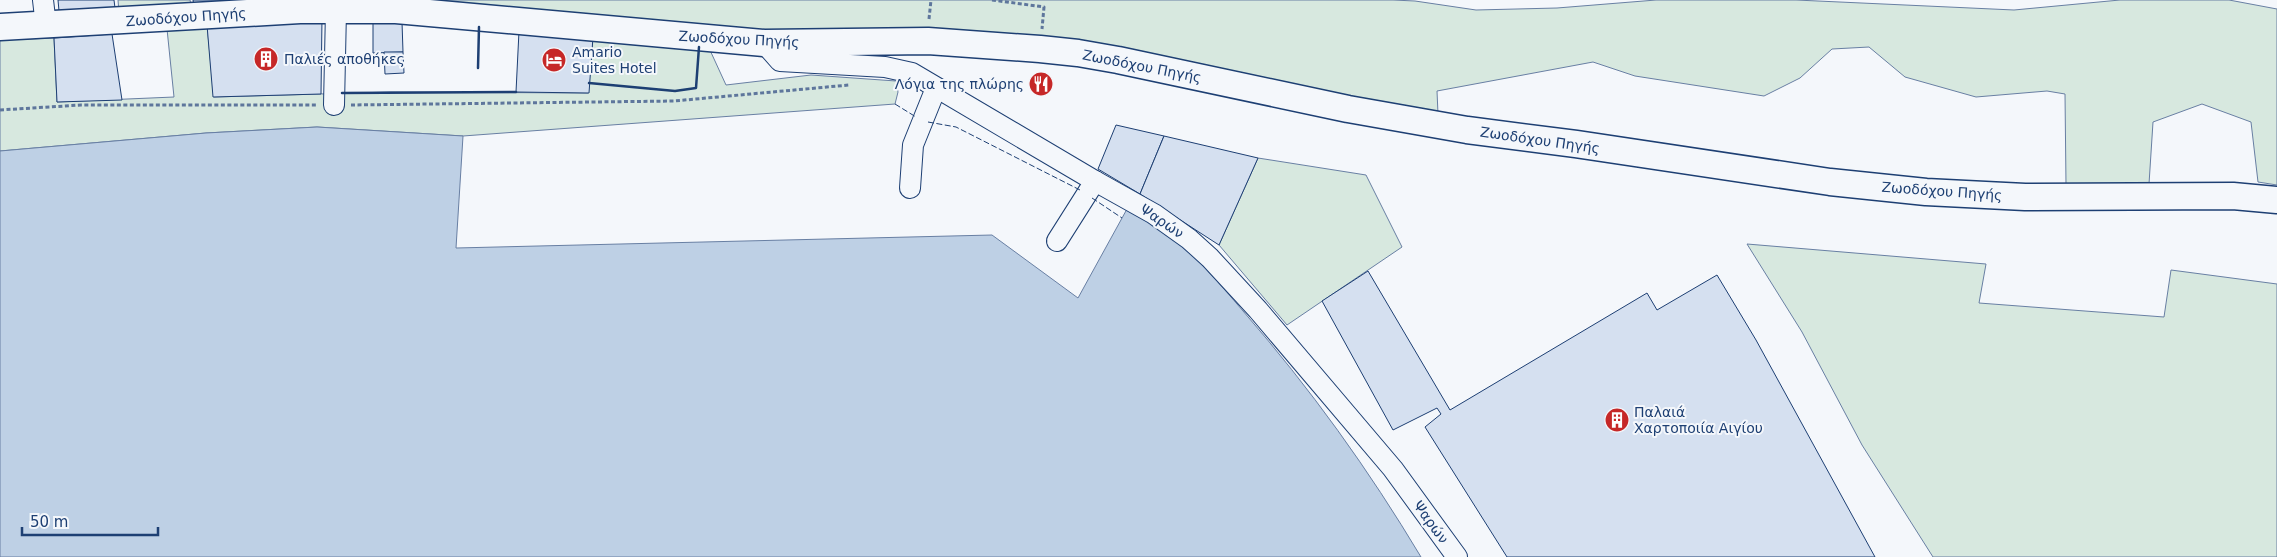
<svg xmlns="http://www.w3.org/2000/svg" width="2277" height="557" viewBox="0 0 2277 557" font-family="'DejaVu Sans',sans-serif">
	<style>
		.green { fill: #d7e8df; stroke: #687fa3 }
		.water { fill: #bed0e5; stroke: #687fa3 }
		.building { fill: #d5e0f0; stroke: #1d3f73 }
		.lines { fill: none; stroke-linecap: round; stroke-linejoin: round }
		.minor-casing { stroke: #1d3f73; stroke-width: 22 }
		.major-casing { stroke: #1d3f73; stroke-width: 29 }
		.path { stroke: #5e769c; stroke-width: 3; stroke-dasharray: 4 2.5; stroke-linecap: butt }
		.minor { stroke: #f4f7fb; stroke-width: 20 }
		.major { stroke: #f4f7fb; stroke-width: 26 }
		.fence { stroke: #1d3f73; stroke-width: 1; stroke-dasharray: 6 2.5; stroke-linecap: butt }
		.wall { stroke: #1d3f73; stroke-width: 2.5 }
		.labels { text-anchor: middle; stroke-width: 4; stroke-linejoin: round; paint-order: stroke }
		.street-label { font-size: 14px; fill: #1d3f73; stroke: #f4f7fb }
		.poi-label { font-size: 14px; fill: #1d3f73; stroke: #f4f7fb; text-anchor: start }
	</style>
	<rect width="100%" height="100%" fill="#f4f7fb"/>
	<g class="green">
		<path d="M118,0H190L192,9L119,13Z"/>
		<path d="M314,0H1393L1415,1L1476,10L1557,8L1656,0H1796L2014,10L2120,0H2229L2277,9V185L2258,182L2251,122L2202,104L2153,122L2149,184L2066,185L2065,94L2047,91L1976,97L1905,77L1869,47L1832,49L1800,78L1764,96L1635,76L1593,62L1437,91L1438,114L1095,47L768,33Z"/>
		<path d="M207,25L214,97L390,92L588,93L593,37L709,48L726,85L811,75L896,81L898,92L895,104L463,136L317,127L206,133L0,151V40L54,38L57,102L174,97L167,29Z"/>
		<path d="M1258,158L1366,175L1402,247L1287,325L1219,245Z"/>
		<path d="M1747,244L1986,264L1979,303L2164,317L2171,270L2277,284V557H1933L1862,445L1802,332Z"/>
	</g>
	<path class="water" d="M317,127L463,136L456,248L992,235L1078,298L1127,209C1140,216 1154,223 1166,232C1195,254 1219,283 1243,311C1310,388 1369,470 1421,557H0V151L206,133Z"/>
	<g class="building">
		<path d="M58,0H114L115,8L59,11Z"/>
		<path d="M193,0H252L194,6Z"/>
		<path d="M322,18L321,94L213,97L207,25Z"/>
		<path d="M402,22L403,52L373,53V23Z"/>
		<path d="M519,31L593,37L589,93L516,92Z"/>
		<path d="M112,34L122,100L57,102L54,38Z"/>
		<path d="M384,52H403L404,73L385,74Z"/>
		<path d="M1116,125L1164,136L1140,194L1098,169Z"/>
		<path d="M1164,136L1258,158L1219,245L1140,194Z"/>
		<path d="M1368,271L1450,410L1647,293L1657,310L1717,275L1756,340L1875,557H1507L1425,427L1441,414L1437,408L1393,430L1322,301Z"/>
	</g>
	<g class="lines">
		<defs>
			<g id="minor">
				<path d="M43,0L46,26"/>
				<path d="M764,43L780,61L885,67L912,73L1095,181L1154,214L1189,239L1210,258L1258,310L1393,469L1457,557"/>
				<path d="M334,105L336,10"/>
				<path d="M910,188L913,145L936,88"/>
				<path d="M1057,241L1095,181"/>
			</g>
			<path id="major" d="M0,27L300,10H396L764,43L928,41L1040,49L1078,53L1118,60L1348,109L1467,130L1576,144L1830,182L1926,192L2025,197L2233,196L2277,200"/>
		</defs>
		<use href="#minor" class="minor-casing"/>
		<use href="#major" class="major-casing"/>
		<g class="path">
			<path d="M992,0L1044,7L1042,29"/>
			<path d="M929,19L931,0"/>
			<path d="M351,105L674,101L849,85"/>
			<path d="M0,110L81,105H317"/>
		</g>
		<use href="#minor" class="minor"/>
		<use href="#major" class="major"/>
		<g class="fence">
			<path d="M895,104L916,117"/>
			<path d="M928,122L956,127L1082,191"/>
			<path d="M1092,198L1122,218"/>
		</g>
		<g class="wall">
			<path d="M478,68L479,27"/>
			<path d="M589,83L675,91L696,88L699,47"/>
			<path d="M342,93L516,92"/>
		</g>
	</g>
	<defs>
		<symbol id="building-disc" viewBox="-11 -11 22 22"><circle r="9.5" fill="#c62828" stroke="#f4f7fb"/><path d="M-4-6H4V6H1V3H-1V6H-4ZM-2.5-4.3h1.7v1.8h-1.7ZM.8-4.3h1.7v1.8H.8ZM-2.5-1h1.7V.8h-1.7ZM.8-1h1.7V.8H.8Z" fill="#fff"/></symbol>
		<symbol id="hotel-disc" viewBox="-11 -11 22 22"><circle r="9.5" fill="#c62828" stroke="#f4f7fb"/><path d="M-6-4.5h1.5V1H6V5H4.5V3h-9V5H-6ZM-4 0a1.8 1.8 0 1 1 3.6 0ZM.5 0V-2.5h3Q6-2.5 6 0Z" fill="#fff"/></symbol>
		<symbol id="restaurant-disc" viewBox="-11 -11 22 22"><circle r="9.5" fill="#c62828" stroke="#f4f7fb"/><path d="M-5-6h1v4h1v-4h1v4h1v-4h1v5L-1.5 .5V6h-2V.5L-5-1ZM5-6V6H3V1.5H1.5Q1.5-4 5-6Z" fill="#fff"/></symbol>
	</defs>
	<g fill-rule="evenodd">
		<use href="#building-disc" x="252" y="45" width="28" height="28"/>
		<use href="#hotel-disc" x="540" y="46" width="28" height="28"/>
		<use href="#restaurant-disc" x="1027" y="70" width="28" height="28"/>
		<use href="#building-disc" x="1603" y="406" width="28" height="28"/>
	</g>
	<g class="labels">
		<g class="street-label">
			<text transform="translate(186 17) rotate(-4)" y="5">Ζωοδόχου Πηγής</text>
			<text transform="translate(739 39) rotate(3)" y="5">Ζωοδόχου Πηγής</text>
			<text transform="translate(1142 66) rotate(11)" y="5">Ζωοδόχου Πηγής</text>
			<text transform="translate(1540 140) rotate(8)" y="5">Ζωοδόχου Πηγής</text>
			<text transform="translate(1942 191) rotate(4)" y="5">Ζωοδόχου Πηγής</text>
			<text transform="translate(1162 221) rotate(34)" y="5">Ψαρών</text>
			<text transform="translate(1431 522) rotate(54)" y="5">Ψαρών</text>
		</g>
		<g class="poi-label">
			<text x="572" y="57">Amario<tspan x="572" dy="16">Suites Hotel</tspan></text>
			<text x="284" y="64">Παλιές αποθήκες</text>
			<text x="1024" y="89" text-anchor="end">Λόγια της πλώρης</text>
			<text x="1634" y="417">Παλαιά<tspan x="1634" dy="16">Χαρτοποιία Αιγίου</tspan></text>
		</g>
	</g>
	<path d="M22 527v8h136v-8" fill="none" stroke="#1d3f73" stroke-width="2.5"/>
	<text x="30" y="527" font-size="15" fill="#1d3f73" stroke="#f4f7fb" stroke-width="4" paint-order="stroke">50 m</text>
</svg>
